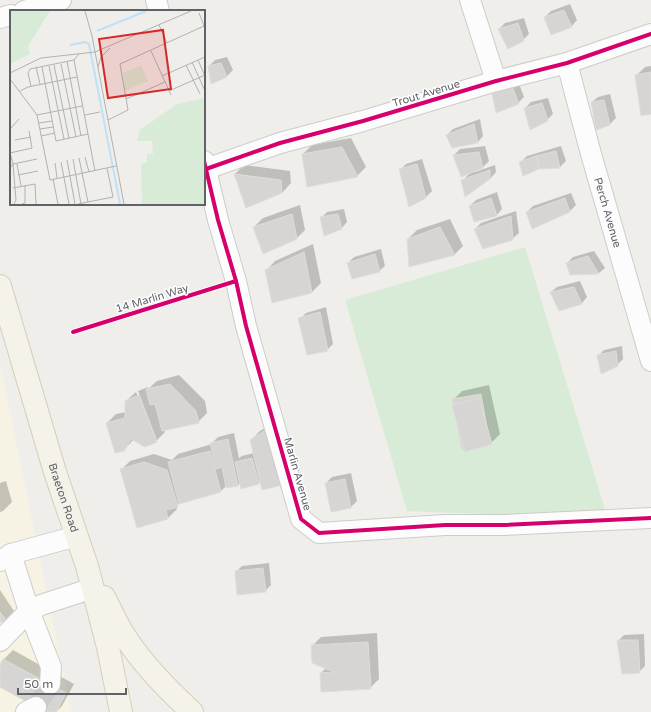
<svg xmlns="http://www.w3.org/2000/svg" width="651" height="712" viewBox="0 0 651 712" font-family="'Varela Round',sans-serif">
	<style>
		.commercial { fill: #f7f3e4 }
		.green { fill: #d8ebd6 }
		.shadow { fill: #0003; fill-rule: evenodd }
		.building { fill: #d6d5d3; stroke: #deddd9 }
		.lines { fill: none; stroke-linecap: round; stroke-linejoin: round }
		.minor-tunnel { stroke: #cbcbca; stroke-width: 20; stroke-dasharray: 20 10; stroke-linecap: butt }
		.minor-casing { stroke: #cbcccc; stroke-width: 22 }
		.major-casing { stroke: #d7ceb8; stroke-width: 24 }
		.minor { stroke: #fdfcfc; stroke-width: 20 }
		.major { stroke: #f4f2e9; stroke-width: 22 }
		.cycleway-casing { stroke: #fff; stroke-width: 6 }
		.cycleway { stroke: #d6006c; stroke-width: 4 }
		.labels { text-anchor: middle; stroke-width: 3; stroke-linejoin: round; paint-order: stroke }
		.street-label { font-size: 11px; fill: #5f6368; stroke: #fff }
		.inset-river { fill: none; stroke: #bfe0f9; stroke-width: 2 }
		.inset-road { fill: none; stroke: #b1b2b2; stroke-width: 1 }
		.view { fill: #d62828; fill-opacity: 0.15; stroke: #d62828; stroke-width: 2 }
		.inset-edge { fill: none; stroke: #5f6368; stroke-width: 2 }
	</style>
	<rect width="100%" height="100%" fill="#efeeea"/>
	<path class="commercial" d="M0,363L71,712H0Z"/>
	<path class="green" d="M525,247L608,519L407,511L345,300Z"/>
	<g class="shadow">
		<path d="M570,4L577,20L572,26L552,34L545,17L551,11Z"/>
		<path d="M524,18L529,34L523,40L499,29L505,23Z"/>
		<path d="M227,57L233,70L227,76L212,82L209,66L215,60Z"/>
		<path d="M651,66V113L636,76L645,67Z"/>
		<path d="M518,81L524,97L518,103L493,95L499,89Z"/>
		<path d="M610,94L616,118L610,124L597,129L592,102L598,97Z"/>
		<path d="M548,98L553,114L547,120L525,108L531,102Z"/>
		<path d="M480,119L483,136L478,142L447,135L453,129Z"/>
		<path d="M351,138L366,167L357,176L303,154L312,145Z"/>
		<path d="M485,146L489,161L483,167L474,170L475,172L495,165L496,172L490,179L463,180L471,172L454,155L460,149Z"/>
		<path d="M561,146L566,161L560,167L521,162L527,156Z"/>
		<path d="M422,159L432,191L426,197L400,170L406,164Z"/>
		<path d="M244,165L290,171L291,183L282,193L246,207L235,174Z"/>
		<path d="M497,192L502,209L497,215L470,206L476,200Z"/>
		<path d="M571,193L576,205L570,211L533,228L527,212L533,206Z"/>
		<path d="M300,205L305,230L296,239L254,227L263,218Z"/>
		<path d="M344,209L347,222L342,228L321,218L327,212Z"/>
		<path d="M516,211L519,233L512,239L475,229L481,223Z"/>
		<path d="M450,219L463,246L454,255L408,239L417,230Z"/>
		<path d="M313,244L321,283L312,292L266,271L275,261Z"/>
		<path d="M381,249L385,266L379,271L348,263L354,257Z"/>
		<path d="M594,251L605,268L599,273L571,274L567,263L573,257Z"/>
		<path d="M580,281L587,297L582,303L559,310L551,292L557,287Z"/>
		<path d="M326,307L333,344L327,350L300,319L306,313Z"/>
		<path d="M622,346L623,359L617,365L598,356L604,350Z"/>
		<path d="M179,375L205,401L207,413L198,422L164,430L165,432L156,441L134,439L124,450L107,423L116,414L126,412V401L136,392L154,438H156L138,391L148,387V389L157,381ZM154,403H156L158,410H157Z"/>
		<path d="M489,385L500,434L491,443L463,449L453,406L454,404L453,400L462,391Z"/>
		<path d="M278,420L261,481L258,484L241,482L238,485L227,487V485L220,492L181,502L176,506L177,509L168,518L137,527L121,470L130,461L154,454L172,460L178,454L212,444V443L218,437L234,433L239,458L242,456L254,453L251,440L260,431Z"/>
		<path d="M351,473L357,501L351,507L326,483L332,477Z"/>
		<path d="M6,481L12,502L3,511L0,512V483Z"/>
		<path d="M269,563L271,585L265,591L236,572L242,566Z"/>
		<path d="M0,590L14,611L5,620L0,622Z"/>
		<path d="M377,633L379,679L370,688L321,673L326,668L312,646L321,637Z"/>
		<path d="M644,634L645,666L639,672L618,641L624,635Z"/>
		<path d="M13,650L74,684L62,706L56,712H47L0,686V667L4,659Z"/>
	</g>
	<g class="building">
		<path d="M564,10L572,27L551,35L544,17Z"/>
		<path d="M518,23L524,41L508,49L498,29Z"/>
		<path d="M221,63L227,77L211,84L208,66Z"/>
		<path d="M651,72V114L641,116L635,75Z"/>
		<path d="M512,86L519,104L496,113L492,94Z"/>
		<path d="M604,100L610,125L596,130L591,102Z"/>
		<path d="M542,103L548,121L530,130L524,108Z"/>
		<path d="M474,124L478,143L452,148L446,135Z"/>
		<path d="M342,147L358,177L307,187L302,154Z"/>
		<path d="M556,151L560,168L539,169L536,156Z"/>
		<path d="M479,152L483,168L461,177L453,155Z"/>
		<path d="M536,156L539,169L523,176L519,162Z"/>
		<path d="M417,164L426,198L409,207L399,169Z"/>
		<path d="M490,170V179L465,197L461,180Z"/>
		<path d="M234,174L281,180L282,193L246,208Z"/>
		<path d="M491,198L497,216L474,222L469,206Z"/>
		<path d="M565,198L570,212L532,229L526,212Z"/>
		<path d="M292,214L297,239L263,254L253,227Z"/>
		<path d="M338,214L342,229L324,236L320,217Z"/>
		<path d="M511,216L513,240L483,249L474,229Z"/>
		<path d="M440,227L455,255L409,267L407,239Z"/>
		<path d="M304,252L312,293L272,303L265,270Z"/>
		<path d="M375,254L380,272L352,279L347,263Z"/>
		<path d="M588,256L599,274L570,275L566,263Z"/>
		<path d="M574,287L582,304L559,311L550,292Z"/>
		<path d="M320,312L328,351L307,355L298,318Z"/>
		<path d="M616,351L618,366L601,374L597,355Z"/>
		<path d="M170,384L196,411L199,423L162,431L155,404L150,405L146,389Z"/>
		<path d="M481,394L490,445L462,450L452,399Z"/>
		<path d="M139,395L157,442L145,447L131,439L124,451L115,453L106,423L125,418V401Z"/>
		<path d="M479,398L492,444L465,452L452,405Z"/>
		<path d="M269,428L282,485L262,490L250,440Z"/>
		<path d="M228,439L238,486L226,488L222,467L216,469L210,443Z"/>
		<path d="M210,451L221,492L179,504L168,462Z"/>
		<path d="M252,458L259,484L241,489L235,462Z"/>
		<path d="M144,462L167,470L178,507L166,510L168,519L137,528L120,469Z"/>
		<path d="M345,479L351,508L331,512L325,483Z"/>
		<path d="M263,568L266,592L237,595L235,571Z"/>
		<path d="M0,612L6,620L0,623Z"/>
		<path d="M617,640H638L640,673L622,674Z"/>
		<path d="M368,642L371,689L321,692L320,673L334,672L312,663L311,645Z"/>
		<path d="M3,659L66,693L56,712H45L0,687V665Z"/>
	</g>
	<g class="lines">
		<path class="minor-tunnel" d="M36,707L50,684"/>
		<defs>
			<g id="minor">
				<path d="M156,0L159,11"/>
				<path d="M470,0L496,81"/>
				<path d="M24,11L61,0"/>
				<path d="M0,18L11,15"/>
				<path id="s1" d="M567,63L591,154L651,361"/>
				<path d="M204,161L218,220L236,281L246,326L301,519L319,533L445,525H505L651,518"/>
				<path d="M206,169L280,143L363,121L496,81L567,63L651,34"/>
				<path d="M11,554L29,611L51,667L50,684"/>
				<path d="M0,561L11,554L77,536"/>
				<path d="M0,641L29,611L41,605L93,588"/>
				<path d="M26,712L36,707"/>
			</g>
			<g id="major">
				<path id="s2" d="M0,286L55,472L87,566L108,647L121,712"/>
				<path d="M104,597C111,610 117,625 126,638C144,666 168,690 192,712"/>
			</g>
		</defs>
		<use href="#minor" class="minor-casing"/>
		<use href="#major" class="major-casing"/>
		<use href="#minor" class="minor"/>
		<use href="#major" class="major"/>
		<defs>
			<g id="cycleway">
				<path d="M204,161L218,220L236,281L246,326L301,519L319,533L445,525H505L651,518"/>
				<path d="M206,169L280,143L363,121L496,81L567,63L651,34"/>
				<path d="M73,332L236,281"/>
			</g>
		</defs>
		<use href="#cycleway" class="cycleway-casing"/>
		<use href="#cycleway" class="cycleway"/>
	</g>
	<g class="labels">
		<g class="street-label">
			<text transform="translate(426 93) rotate(-17)" y="4">Trout Avenue</text>
			<text dy="4" stroke="none"><textPath href="#s1" startOffset="155">Perch Avenue</textPath></text>
			<text transform="translate(152 298) rotate(-17)" y="4">14 Marlin Way</text>
			<text transform="translate(298 474) rotate(74)" y="4">Marlin Avenue</text>
			<text dy="4" stroke="none"><textPath href="#s2" startOffset="221">Braeton Road</textPath></text>
		</g>
	</g>
	<g transform="translate(10 10)">
		<rect width="195" height="195" fill="#efeeea"/>
		<path d="M0,1H40L18,36L20,44L0,54ZM131,55L138,71L114,81L113,63ZM195,88V194H132L131,154L137,152V144H143L142,131H127L130,120L167,94Z" fill="#d8ebd6"/>
		<path class="inset-river" d="M87,21L136,1M60,35L75,32L79,34L110,194"/>
		<path class="inset-road" d="M75,1L82,26L114,194M189,3L195,18M149,15L157,33M141,41L161,85M85,42L181,1M64,50L85,161M188,50L195,66M57,51L71,126M182,52L195,81M51,54L66,127M44,55L59,128M176,55L190,84M39,56L54,129M26,57L30,74M32,57L46,131L78,124M88,57L91,47L100,38M0,63L31,48L85,42M152,66L195,47M0,69L27,105L40,170L106,156M21,76L18,63L20,59L64,50L69,44M10,81L18,77L67,67M159,81L195,65M116,89L155,72M27,105L72,96M75,105L90,102M98,110L118,100L110,54L194,16M29,113L42,111M0,119L9,109M30,119L43,117M31,126L45,123M5,130L21,127M75,147L79,162M69,148L78,192M63,149L71,194M57,150L65,194M51,152L59,194M45,153L47,168M7,154L11,176M0,158L3,154L27,149M8,165L28,161M43,169L48,194M3,178L25,174L26,194M4,194L6,190L3,154L0,143L22,138L19,121M12,194L15,193V175M68,194L103,187L97,158"/>
		<path class="view" d="M153,20L161,79L98,88L89,29Z"/>
		<rect width="195" height="195" class="inset-edge"/>
	</g>
	<path d="M18 688v6h108v-6" fill="none" stroke="#5f6368" stroke-width="2"/>
	<text x="24" y="688" font-size="12" fill="#5f6368" stroke="#ffffff" stroke-width="3" paint-order="stroke">50 m</text>
</svg>
